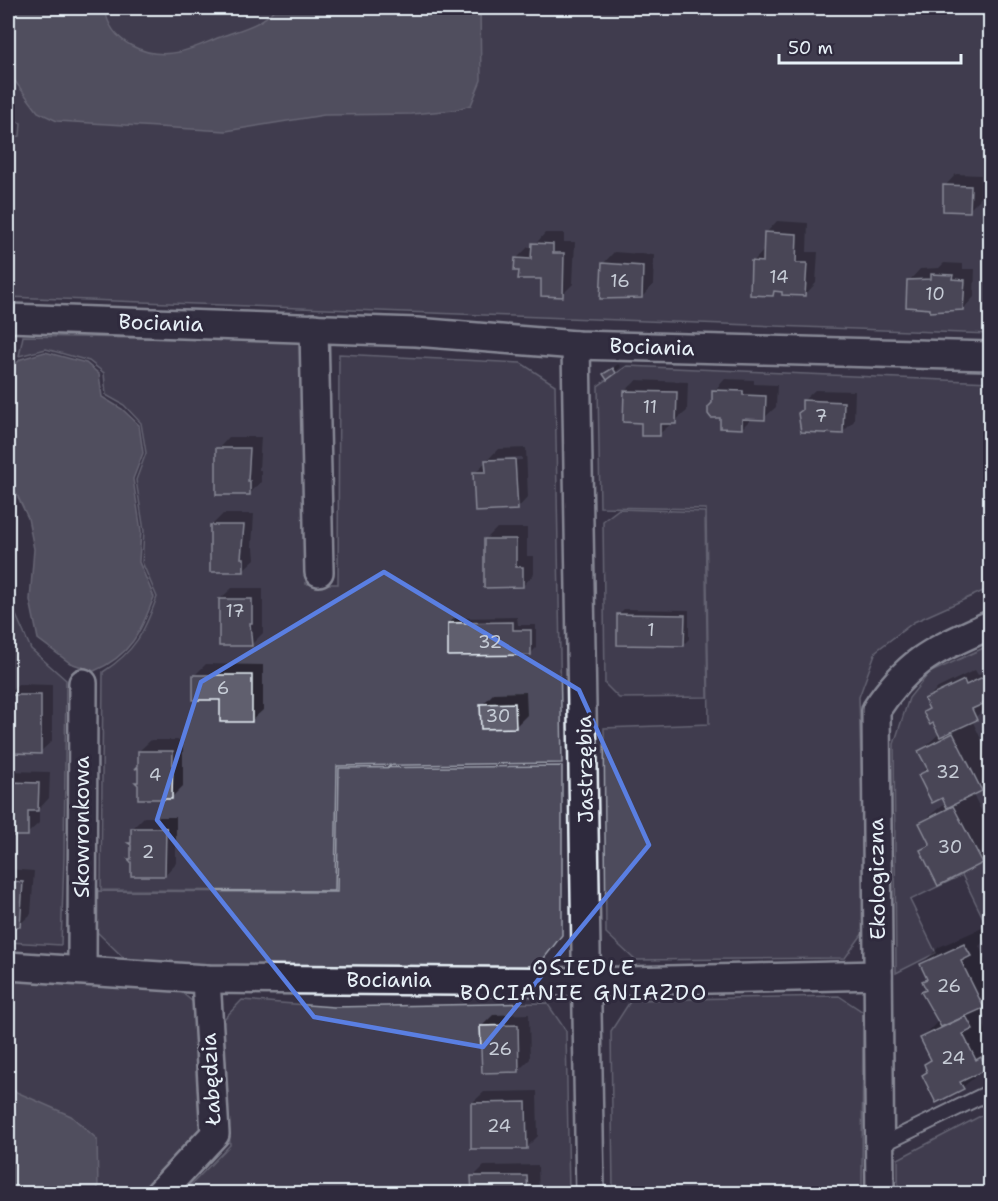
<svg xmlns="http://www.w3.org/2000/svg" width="998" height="1201" viewBox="0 0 998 1201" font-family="'Shantell Sans',sans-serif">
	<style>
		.green { fill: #4d4b5c; stroke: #9a9eaa; stroke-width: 1.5 }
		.water { fill: #70717f; stroke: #a0a4af; stroke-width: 1.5 }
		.shadow { fill: #0007; fill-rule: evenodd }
		.building { fill: #605e6e; stroke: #e8f1f8; stroke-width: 1.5 }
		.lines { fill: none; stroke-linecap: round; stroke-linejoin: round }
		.lane-casing { stroke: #e8f1f8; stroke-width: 18 }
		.street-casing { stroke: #e8f1f8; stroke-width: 32 }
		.lane { stroke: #2f2a3d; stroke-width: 14 }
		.street { stroke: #2f2a3d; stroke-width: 27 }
		.marked { fill: none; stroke: #5a7fe2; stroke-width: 4.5; stroke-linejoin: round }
		.labels { text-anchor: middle; stroke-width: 6; stroke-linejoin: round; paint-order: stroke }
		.number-label { font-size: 18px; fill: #c6ccd6 }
		.street-label { font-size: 21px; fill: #e8f1f8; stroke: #2f2a3d }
		.neighbourhood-label { font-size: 22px; letter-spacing: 1.5px; fill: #e8f1f8; stroke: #2f2a3d }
	</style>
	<rect width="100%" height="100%" fill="#363244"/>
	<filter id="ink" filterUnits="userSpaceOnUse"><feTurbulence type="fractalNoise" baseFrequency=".0167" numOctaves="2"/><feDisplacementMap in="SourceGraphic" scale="12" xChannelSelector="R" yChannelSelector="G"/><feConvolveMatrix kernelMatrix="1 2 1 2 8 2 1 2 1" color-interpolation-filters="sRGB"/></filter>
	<g filter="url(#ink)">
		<g class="green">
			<path d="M8,8H990V334L8,297V137L20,136L21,123L8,119Z"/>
			<path d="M23,336L302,341L306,584H338L339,354L521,363L555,385L562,763L337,766L335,891L101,890L103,672C135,651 144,633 157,597L142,562L144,531L136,480L146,453L141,423L124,405L106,395L104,373L89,361L46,349L19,356Z"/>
			<path d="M627,366L990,382V588L914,622L876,651L859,697L866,929L845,958L635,960L606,933L604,728L709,724L706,509L600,507L598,386Z"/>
			<path d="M619,509L705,512L708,697L619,698L605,684L603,521Z"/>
			<path d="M8,597L31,649L66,680L64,858L61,945L8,942Z"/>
			<path d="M990,645V927L988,928L962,875L910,900L936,953L896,973L894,744L909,698L929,673Z"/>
			<path d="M562,766V935L538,966H215L125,959L97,932L96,891L337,892L339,768Z"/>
			<path d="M8,977L174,986L194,1003L206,1114L198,1136L143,1193H8Z"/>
			<path d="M839,996L863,1012L862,1193H613L611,1031L631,1000Z"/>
			<path d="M242,1000L334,1007L547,1003L566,1031L569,1193L182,1194L230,1145L222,1021Z"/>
			<path d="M990,1111V1193H898V1159Z"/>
		</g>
		<g class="water">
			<path d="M8,8H105C109,43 147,59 179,52C194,49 209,41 223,36C242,29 264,24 275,8H480L481,80L471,105L454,110L412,114L324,115L226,131L57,121L38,112L8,72Z"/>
			<path d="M45,352L86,363L99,374L102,397L122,409L139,425L143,453L133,479L141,531L139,562L154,597C141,632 130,656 94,671L70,663L38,639L30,600L34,549L28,518L8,476V371L21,359Z"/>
			<path d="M8,1080L14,1091L71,1116L97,1139L98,1188L95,1193H8Z"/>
		</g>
		<g class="shadow">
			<path d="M956,174L981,175L980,199L969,210L945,186Z"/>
			<path d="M777,221L808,223L807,252H818L816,283L805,295L777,290L773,294L753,262L765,249L766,233Z"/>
			<path d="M545,233H564V242H575L573,284L562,295L543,278L520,269L516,259L528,247H533Z"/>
			<path d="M614,252L654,255L653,285L642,297L603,264Z"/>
			<path d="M944,263L963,264V269H975L974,297L963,309L932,308L909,281L920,269L939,268Z"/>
			<path d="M618,364L621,367L615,372L605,375Z"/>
			<path d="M725,379L754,380V384L777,385L776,407L764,418H752L742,428L722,417L713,403L714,391Z"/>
			<path d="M637,380L688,382L687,411L659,434L625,391Z"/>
			<path d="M815,390L855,391L854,421L843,432L799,419L803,401Z"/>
			<path d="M229,437H261L259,470H261V482L249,494L218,449Z"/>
			<path d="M526,448L528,497L517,509L475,473L498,449ZM522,457V460L494,461L497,458Z"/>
			<path d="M223,514H254L252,547H254L255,559L243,570L212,525Z"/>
			<path d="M497,528H527V556H534V574L523,586L485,540Z"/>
			<path d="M232,588H263V633L252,644L220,599Z"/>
			<path d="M624,609L689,610V639L684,644L619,614Z"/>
			<path d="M517,617L518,625H536V648L531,653L449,623L455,618Z"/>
			<path d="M206,664L263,665V710L251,721L195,675Z"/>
			<path d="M990,668V699L985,702L987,707L972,720L990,758V780L973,794L990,828V853L982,862L922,850L930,842L921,823L946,802L943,796L920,775L928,766L920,751L940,733L925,712L930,707L926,699L938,688L975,670L978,675Z"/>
			<path d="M18,684L52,685V741L40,752L14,714H8V695Z"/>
			<path d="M526,692L527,715L516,726L482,705L494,693Z"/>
			<path d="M151,740H183V786L172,797L139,751Z"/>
			<path d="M8,771L50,772L49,798L39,809V823L27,834H8Z"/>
			<path d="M144,817H176V863L165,875L132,829Z"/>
			<path d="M8,869L34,871L31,914L19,925L8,924Z"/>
			<path d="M982,928L987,938L979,946L990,970V999L986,1004L989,1010L981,1019L990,1039V1064L963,1087L924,1075L928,1070L926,1064L932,1058L922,1038L939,1020L923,993L927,989L923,982L928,977L922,964L939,947Z"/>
			<path d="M529,1014L530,1059L519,1070L482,1026L493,1015Z"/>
			<path d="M537,1091L538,1136L527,1147L472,1103L484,1092Z"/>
			<path d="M538,1165L539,1194H473V1177L484,1166Z"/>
		</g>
		<g class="building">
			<path d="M943,185L971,186L970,212L943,211Z"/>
			<path d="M764,232L797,234L796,263H807L805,296L782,295V292L774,291L773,296L750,295L751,261L763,262Z"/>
			<path d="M532,243L553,244V253H564L563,297L541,296V279H518L519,271H514L515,258L531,259Z"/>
			<path d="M602,263L643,266L642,298L600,299Z"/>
			<path d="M931,274L953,275L952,279L965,280L963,310L930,312V309L906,307L907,280L931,279Z"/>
			<path d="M613,368L616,373L607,380L603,374Z"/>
			<path d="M712,390L743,391V395L766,396L765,420L742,419V429L720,428V418H711L708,414V407L712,403Z"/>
			<path d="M624,391L677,392L676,424H660V436H641V423L623,422Z"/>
			<path d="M802,400L844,402L843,434L801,432L798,413L802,410Z"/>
			<path d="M216,448H250L248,481H250V495H216Z"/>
			<path d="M515,459L518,510L475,512L473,472H486L485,460Z"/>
			<path d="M210,525H244L241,558H244V572H210Z"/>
			<path d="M484,539H516V567H523V587L484,588Z"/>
			<path d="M219,599H252V623H250L252,646H219Z"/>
			<path d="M617,614L685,615L684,646L617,645Z"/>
			<path d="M513,622V630H531V655L448,656V623Z"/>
			<path d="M193,675H252V722H220V700H193Z"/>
			<path d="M985,676L990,688V701L972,709L977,720L940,737L933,723L930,725L923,712L929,709L924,699L964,680L966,685Z"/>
			<path d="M8,695H41V754L12,753L13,715H8Z"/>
			<path d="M515,703L516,728L481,729L480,704Z"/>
			<path d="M953,733L982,791L947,808L942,798L932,803L918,775L928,770L918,751Z"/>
			<path d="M138,751H173L172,799H138V785L135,782H138V768L135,769L138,766Z"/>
			<path d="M8,782L39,783L38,811H28V836H8Z"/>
			<path d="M953,806L983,863L938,886L920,850L930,845L919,823Z"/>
			<path d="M131,828H166L165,876H131V862L128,859H131V845L128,843H131Z"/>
			<path d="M8,881L23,882L20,927L8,926Z"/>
			<path d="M964,944L971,956L961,961L984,1008L941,1027L921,992L926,990L922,981L927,979L920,964Z"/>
			<path d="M966,1016L973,1029L963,1034L976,1060L981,1057L987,1069L960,1082L964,1089L936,1103L922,1075L927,1072L924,1064L931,1060L920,1038Z"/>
			<path d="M518,1025L519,1072L482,1073L480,1026Z"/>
			<path d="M526,1102L527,1149H471V1103Z"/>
			<path d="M471,1176H527L528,1194H472Z"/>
		</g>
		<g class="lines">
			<defs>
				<path id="lane" d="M881,1145L990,1092"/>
				<g id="street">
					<path d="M8,318L416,332L576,345L990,356"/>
					<path d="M314,328L319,572"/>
					<path d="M576,345L590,1194"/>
					<path d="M8,966L206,979L588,982L878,975"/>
					<path d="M82,970L83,683"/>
					<path d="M159,1194L215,1134L206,979"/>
					<path d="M880,1194L876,710C910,658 936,650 990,625"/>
				</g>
			</defs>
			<use href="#lane" class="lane-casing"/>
			<use href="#street" class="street-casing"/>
			<use href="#lane" class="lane"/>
			<use href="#street" class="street"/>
		</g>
	</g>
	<path d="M0 0H998V1201H0ZM384,572L579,690L649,845L483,1047L314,1017L157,820L201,682Z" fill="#363244" fill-opacity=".55" fill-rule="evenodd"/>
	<path class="marked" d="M384,572L579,690L649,845L483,1047L314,1017L157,820L201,682Z"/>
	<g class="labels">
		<g class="number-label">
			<text x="779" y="283">14</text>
			<text x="620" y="287">16</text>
			<text x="935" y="300">10</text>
			<text x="650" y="413">11</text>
			<text x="821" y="422">7</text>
			<text x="235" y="617">17</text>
			<text x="651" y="636">1</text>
			<text x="490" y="648">32</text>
			<text x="223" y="694">6</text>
			<text x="498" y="722">30</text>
			<text x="948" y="778">32</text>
			<text x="155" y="781">4</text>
			<text x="950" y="853">30</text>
			<text x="148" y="858">2</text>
			<text x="949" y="992">26</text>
			<text x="500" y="1055">26</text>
			<text x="953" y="1064">24</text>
			<text x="499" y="1132">24</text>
		</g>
		<g class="street-label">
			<text transform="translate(161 323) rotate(2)" y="7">Bociania</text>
			<text transform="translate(652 347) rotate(2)" y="7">Bociania</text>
			<text transform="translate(585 769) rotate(-91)" y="7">Jastrzębia</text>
			<text transform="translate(82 827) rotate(-90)" y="7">Skowronkowa</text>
			<text transform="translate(877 879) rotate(-91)" y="7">Ekologiczna</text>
			<text x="389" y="987">Bociania</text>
			<text transform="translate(211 1079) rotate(-93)" y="7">Łabędzia</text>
		</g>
		<g class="neighbourhood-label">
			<text x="584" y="975">OSIEDLE<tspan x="584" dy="25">BOCIANIE GNIAZDO</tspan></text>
		</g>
	</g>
	<rect width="998" height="1201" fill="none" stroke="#2f2a3d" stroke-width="30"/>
	<rect x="15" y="15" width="968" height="1171" fill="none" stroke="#e8f1f8" stroke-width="2" filter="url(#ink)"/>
	<path d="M779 54v9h182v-9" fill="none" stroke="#e8f1f8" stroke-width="3"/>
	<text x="788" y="54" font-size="18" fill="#e8f1f8" stroke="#2f2a3d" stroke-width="4.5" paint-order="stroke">50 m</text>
</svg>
